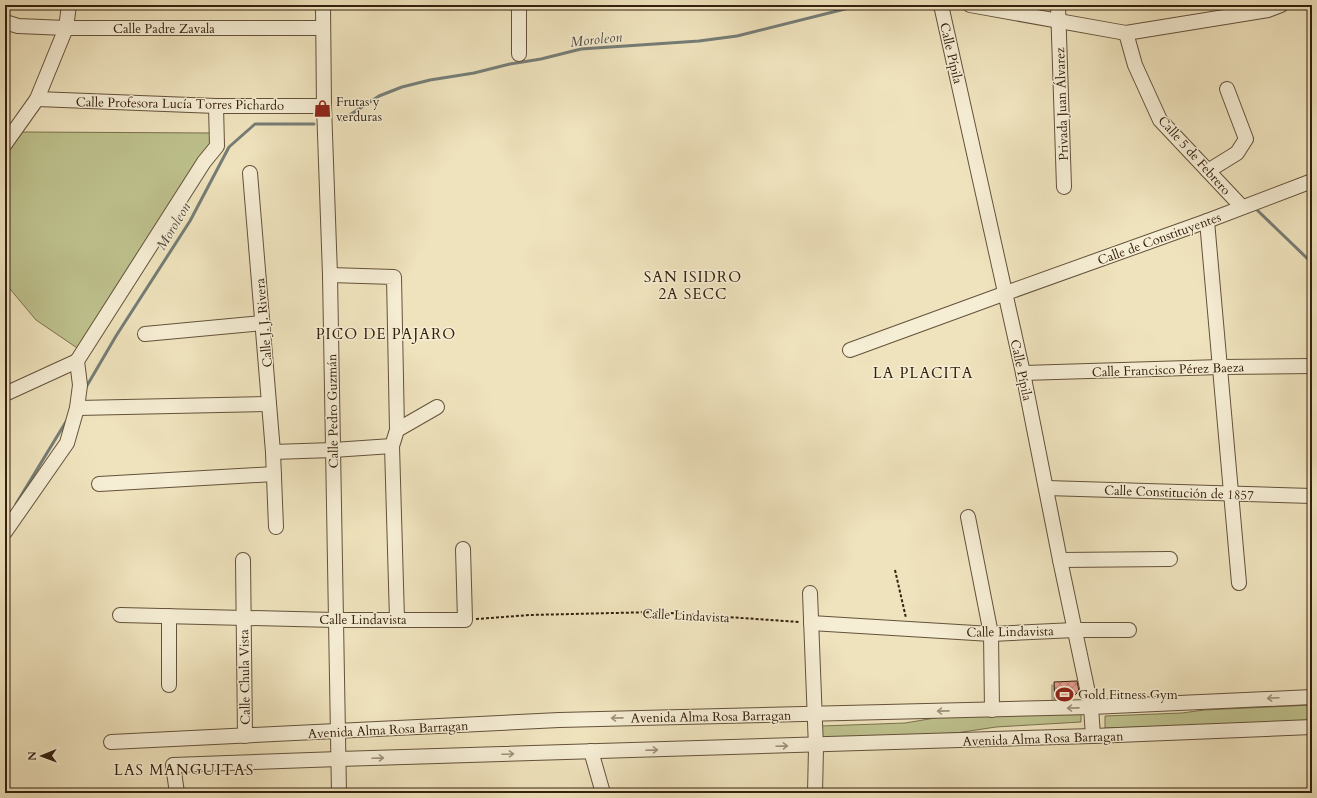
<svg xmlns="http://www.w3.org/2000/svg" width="1317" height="798" viewBox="0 0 1317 798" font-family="Cardo,serif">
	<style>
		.green { fill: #bec28e; stroke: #7a724e }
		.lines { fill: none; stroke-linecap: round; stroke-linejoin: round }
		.stream { stroke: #757d76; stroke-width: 3 }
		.building { fill: url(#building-cross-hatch); stroke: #35210e; filter: url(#shadow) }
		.minor-casing { stroke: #64523a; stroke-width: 16 }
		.path { stroke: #35210e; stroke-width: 2; stroke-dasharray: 3 2; stroke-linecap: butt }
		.minor { stroke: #f5edd4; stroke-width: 14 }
		.oneway { stroke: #9f917b }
		.labels { text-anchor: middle; stroke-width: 3; stroke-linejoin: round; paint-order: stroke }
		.street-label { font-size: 13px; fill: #35210e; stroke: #f5edd4 }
		.poi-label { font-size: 13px; fill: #35210e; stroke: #f5edd4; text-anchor: start }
		.water-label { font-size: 14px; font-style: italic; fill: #554f42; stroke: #f5edd4 }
		.quarter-label { font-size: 15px; letter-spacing: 1px; fill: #35210e; stroke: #f5edd4 }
	</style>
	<defs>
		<pattern id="building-cross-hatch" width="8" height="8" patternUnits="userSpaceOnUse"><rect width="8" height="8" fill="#e79e90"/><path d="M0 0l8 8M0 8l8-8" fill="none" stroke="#bc8074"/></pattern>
		<filter id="shadow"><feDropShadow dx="-3" dy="3" stdDeviation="0" flood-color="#0004"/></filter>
	</defs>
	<rect width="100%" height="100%" fill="#efe3bd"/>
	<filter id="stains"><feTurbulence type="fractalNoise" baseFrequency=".005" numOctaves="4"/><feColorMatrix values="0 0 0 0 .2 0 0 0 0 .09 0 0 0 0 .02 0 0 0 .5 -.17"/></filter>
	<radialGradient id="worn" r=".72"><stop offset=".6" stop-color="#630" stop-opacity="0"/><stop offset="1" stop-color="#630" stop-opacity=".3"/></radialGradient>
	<g class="green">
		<path d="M23,132L217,133L83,352L36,320L5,283V152Z"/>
		<path d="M1312,705V722L1105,728V716L1182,713L1204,710Z"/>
		<path d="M1081,711V722L996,727L956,733L822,738V726L905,723L941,717Z"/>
	</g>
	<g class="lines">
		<g class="stream">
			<path d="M342,120L379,96L402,87L430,80L474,73L510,64L541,59L581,49L699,41L737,36L861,5"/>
			<path d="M1256,209L1312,263"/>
			<path d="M85,389L116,336L190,221L229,147L255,124H314"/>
			<path d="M16,504L67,420"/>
		</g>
	</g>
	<path class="building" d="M1077,681L1079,691L1071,699H1055L1054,682Z"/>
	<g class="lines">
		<defs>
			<g id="minor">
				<path d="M323,5L324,106L330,275L339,793"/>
				<path d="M519,5V54"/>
				<path d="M941,5L1023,373L1060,560L1091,707L1093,736"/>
				<path d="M970,5L1126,33L1268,10L1281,5"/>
				<path d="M1058,5L1064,187"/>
				<path d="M5,22L18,26L66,28H323"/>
				<path d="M1126,33L1135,65L1160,120L1242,207"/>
				<path d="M37,99L216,106H324"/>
				<path d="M5,144L37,99L66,28L69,5"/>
				<path d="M1208,171L1237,153L1246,139L1227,89"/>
				<path d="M250,173L273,452L276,527"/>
				<path d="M1207,221L1239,583"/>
				<path d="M330,275L394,277L397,430L392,446L397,619"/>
				<path d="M145,334L263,323"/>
				<path d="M850,350L1006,293L1207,221L1312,181"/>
				<path d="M1023,373L1221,367L1312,366"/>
				<path d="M5,394L77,361"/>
				<path d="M77,408L269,404"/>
				<path d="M397,430L437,407"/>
				<path d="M273,452L333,450L392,446"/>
				<path d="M99,484L274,474"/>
				<path d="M1046,488L1312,496"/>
				<path d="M968,517L991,634L992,710"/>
				<path d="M5,532L67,443L77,408L80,385L77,361L204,162L217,146L216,106"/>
				<path d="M243,560L245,736"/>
				<path d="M1060,560L1170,559"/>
				<path d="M810,593L816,748L815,793"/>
				<path d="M120,615L335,620H465L463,549"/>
				<path d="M169,616V685"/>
				<path d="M811,623L991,634L1075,630H1129"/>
				<path d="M111,742L559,720L1091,707L1312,697"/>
				<path d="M591,751L603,793"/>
				<path d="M177,793L173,765L339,759L1093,736L1312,727"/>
			</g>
		</defs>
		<use href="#minor" class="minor-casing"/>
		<g class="path">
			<path d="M895,570L906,618"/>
			<path d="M476,619L530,615L656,612L799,622"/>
		</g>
		<use href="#minor" class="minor"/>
	</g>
	<defs><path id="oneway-shaft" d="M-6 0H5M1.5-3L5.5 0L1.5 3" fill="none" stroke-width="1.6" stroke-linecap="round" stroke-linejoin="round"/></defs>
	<g class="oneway">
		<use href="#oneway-shaft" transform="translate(1273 698) rotate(177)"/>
		<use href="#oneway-shaft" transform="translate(1073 708) rotate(179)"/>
		<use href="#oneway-shaft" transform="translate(943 711) rotate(179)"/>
		<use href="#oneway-shaft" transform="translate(617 718) rotate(179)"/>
		<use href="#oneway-shaft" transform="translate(782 746) rotate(-2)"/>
		<use href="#oneway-shaft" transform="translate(652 750) rotate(-2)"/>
		<use href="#oneway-shaft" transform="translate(508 754) rotate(-2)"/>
		<use href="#oneway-shaft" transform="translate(378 758) rotate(-2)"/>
	</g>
	<defs>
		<symbol id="shop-bare" viewBox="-9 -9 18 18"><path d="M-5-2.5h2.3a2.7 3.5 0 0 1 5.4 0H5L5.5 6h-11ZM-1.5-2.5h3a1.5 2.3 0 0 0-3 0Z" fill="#8f2418" stroke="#f5edd4" stroke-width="2.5" paint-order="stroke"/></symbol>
		<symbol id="stadium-bare" viewBox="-9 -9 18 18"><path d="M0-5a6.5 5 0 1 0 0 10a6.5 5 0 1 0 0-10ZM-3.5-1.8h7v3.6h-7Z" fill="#8f2418" stroke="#f5edd4" stroke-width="2.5" paint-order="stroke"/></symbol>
	</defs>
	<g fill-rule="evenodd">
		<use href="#shop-bare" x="310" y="96" width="25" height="25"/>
		<use href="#stadium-bare" x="1052" y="682" width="25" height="25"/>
	</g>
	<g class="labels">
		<g class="street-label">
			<text x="164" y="33">Calle Padre Zavala</text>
			<text transform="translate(952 53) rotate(77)" y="5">Calle Pípila</text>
			<text transform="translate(180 103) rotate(1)" y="5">Calle Profesora Lucía Torres Pichardo</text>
			<text transform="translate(1061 104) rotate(-92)" y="5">Privada Juan Álvarez</text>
			<text transform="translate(1195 155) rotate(48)" y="5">Calle 5 de Febrero</text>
			<text transform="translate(1159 238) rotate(-20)" y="5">Calle de Constituyentes</text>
			<text transform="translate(263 323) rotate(-95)" y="5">Calle J. J. Rivera</text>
			<text transform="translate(1168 369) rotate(-2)" y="5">Calle Francisco Pérez Baeza</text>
			<text transform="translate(1022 370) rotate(78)" y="5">Calle Pípila</text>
			<text transform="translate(332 411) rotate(-91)" y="5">Calle Pedro Guzmán</text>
			<text transform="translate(1179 492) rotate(2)" y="5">Calle Constitución de 1857</text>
			<text transform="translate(686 615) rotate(3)" y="5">Calle Lindavista</text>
			<text x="363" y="624">Calle Lindavista</text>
			<text transform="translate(1010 631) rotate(-1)" y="5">Calle Lindavista</text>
			<text transform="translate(244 677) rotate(-91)" y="5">Calle Chula Vista</text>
			<text transform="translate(711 716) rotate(-1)" y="5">Avenida Alma Rosa Barragan</text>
			<text transform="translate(388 729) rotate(-3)" y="5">Avenida Alma Rosa Barragan</text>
			<text transform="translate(1043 738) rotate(-2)" y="5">Avenida Alma Rosa Barragan</text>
		</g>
		<g class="poi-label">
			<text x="336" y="106">Frutas y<tspan x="336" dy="15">verduras</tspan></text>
			<text x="1078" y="699">Gold Fitness Gym</text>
		</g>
		<g class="water-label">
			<text transform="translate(596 39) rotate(-6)" y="5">Moroleon</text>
			<text transform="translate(173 226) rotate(-59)" y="5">Moroleon</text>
		</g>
		<g class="quarter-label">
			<text x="693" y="282">SAN ISIDRO<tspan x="693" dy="17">2A SECC</tspan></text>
			<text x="386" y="339">PICO DE PAJARO</text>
			<text x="923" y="378">LA PLACITA</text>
			<text x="184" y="775">LAS MANGUITAS</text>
		</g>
	</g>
	<rect width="1317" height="798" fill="none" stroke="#efe3bd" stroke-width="20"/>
	<rect x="6" y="6" width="1305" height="786" fill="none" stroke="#35210e" stroke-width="2"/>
	<rect x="10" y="10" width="1297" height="778" fill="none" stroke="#35210e"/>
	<g transform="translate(42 756) rotate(269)" stroke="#f5edd4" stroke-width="3" paint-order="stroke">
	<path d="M0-3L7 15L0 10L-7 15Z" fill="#35210e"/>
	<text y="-6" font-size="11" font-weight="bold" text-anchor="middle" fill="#35210e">N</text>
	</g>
	<rect width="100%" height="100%" filter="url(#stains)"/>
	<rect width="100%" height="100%" fill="url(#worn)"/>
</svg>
